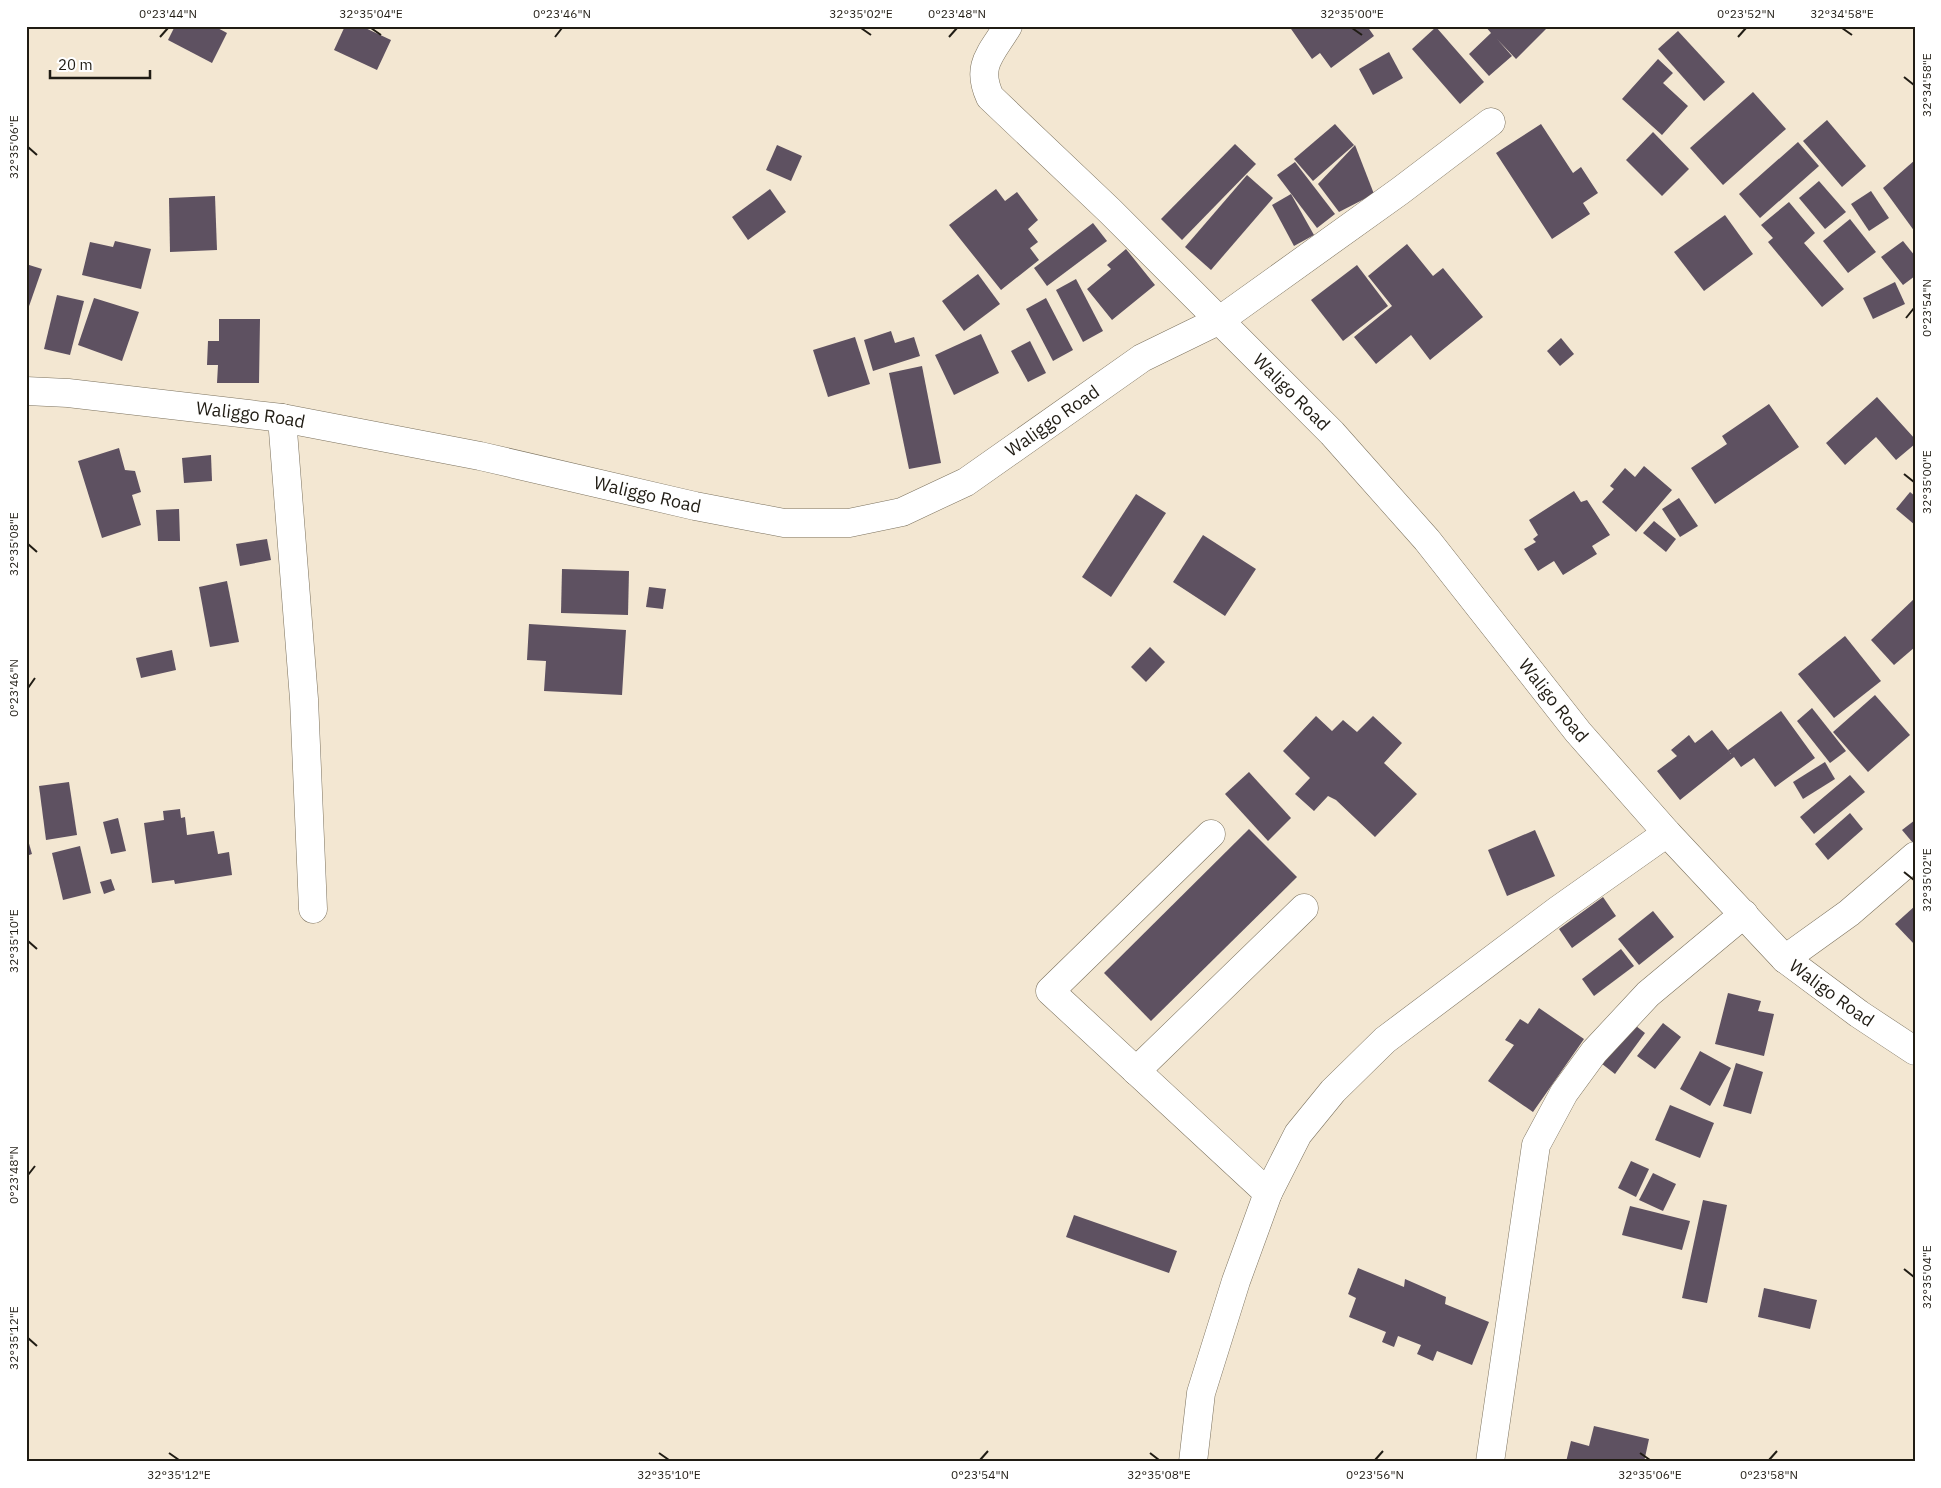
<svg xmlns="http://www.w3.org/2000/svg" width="1941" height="1488" viewBox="0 0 1941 1488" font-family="'IBM Plex Sans',sans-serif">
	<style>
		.building { fill: #5e5161 }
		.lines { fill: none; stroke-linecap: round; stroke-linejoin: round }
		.minor-casing { stroke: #7c725e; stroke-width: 29 }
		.minor { stroke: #fff; stroke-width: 28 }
		.ticks { fill: none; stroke: #201c14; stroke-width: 2 }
		.labels { text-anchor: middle; stroke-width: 5; stroke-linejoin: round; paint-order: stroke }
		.street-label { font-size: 18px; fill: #201c14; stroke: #fff }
		.neatline { fill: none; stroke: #201c14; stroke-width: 2 }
		.ticks-label { font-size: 12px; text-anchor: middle; fill: #201c14 }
	</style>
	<rect width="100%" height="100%" fill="#f3e7d2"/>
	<g class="building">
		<path d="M175,26H214L227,33L212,63L168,40Z"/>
		<path d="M345,26H361L391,40L377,70L334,50Z"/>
		<path d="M1289,26H1367L1374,36L1331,68L1320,53L1312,59Z"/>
		<path d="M1485,26H1549L1516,59L1497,39L1512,56L1489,76L1469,54L1491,33Z"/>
		<path d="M1436,27L1484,82L1460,104L1412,49Z"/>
		<path d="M1678,31L1725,82L1704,101L1658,49Z"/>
		<path d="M1389,52L1403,78L1373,95L1359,69Z"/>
		<path d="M1658,59L1673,73L1663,83L1688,106L1662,135L1622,99Z"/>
		<path d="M1753,92L1786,129L1723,185L1690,148Z"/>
		<path d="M1827,120L1866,166L1842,187L1803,141Z"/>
		<path d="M1335,124L1354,145L1313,181L1294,159Z"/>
		<path d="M1541,124L1573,173L1581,167L1598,193L1583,203L1590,214L1552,239L1496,153Z"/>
		<path d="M1653,132L1689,169L1662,196L1626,160Z"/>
		<path d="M1798,142L1819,166L1760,218L1739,194Z"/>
		<path d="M1235,144L1256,164L1182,240L1161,219Z"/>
		<path d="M777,145L802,156L791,181L766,170Z"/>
		<path d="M1355,145L1374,194L1339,212L1318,184Z"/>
		<path d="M1915,160V232L1883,188Z"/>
		<path d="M1295,162L1335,214L1317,228L1277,175Z"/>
		<path d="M1247,175L1273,198L1211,270L1185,247Z"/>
		<path d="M1819,181L1846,212L1825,229L1799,198Z"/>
		<path d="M770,189L786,212L748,240L732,217Z"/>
		<path d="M996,189L1005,201L1017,192L1038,220L1028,229L1038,242L1030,248L1039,260L1001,290L949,225Z"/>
		<path d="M1871,191L1889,218L1869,231L1851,204Z"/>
		<path d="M1291,194L1314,235L1294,246L1272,205Z"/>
		<path d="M215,196L217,250L170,252L169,198Z"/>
		<path d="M1789,202L1815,233L1804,243L1844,289L1822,307L1768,242L1773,238L1761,225Z"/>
		<path d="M1725,215L1753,254L1704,291L1674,252Z"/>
		<path d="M1850,219L1876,252L1848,273L1823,241Z"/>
		<path d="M1093,223L1107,241L1047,286L1034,268Z"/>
		<path d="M115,241L151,249L141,289L82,275L90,242L113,247Z"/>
		<path d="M1903,241L1915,256V276L1903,285L1881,257Z"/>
		<path d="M1407,244L1433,276L1443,268L1483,317L1430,360L1411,335L1376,364L1354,337L1392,306L1368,276Z"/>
		<path d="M1126,249L1155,285L1112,320L1087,289L1111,269L1107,265Z"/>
		<path d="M26,264L42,269L27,312H26Z"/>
		<path d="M1357,265L1388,306L1343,341L1311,300Z"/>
		<path d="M978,274L1000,304L964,331L942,301Z"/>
		<path d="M1076,279L1103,331L1083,342L1056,290Z"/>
		<path d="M1895,282L1905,304L1873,319L1863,298Z"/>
		<path d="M57,295L84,301L70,355L44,349Z"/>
		<path d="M94,298L139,312L122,361L78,345Z"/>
		<path d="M1046,298L1073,350L1053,361L1026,309Z"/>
		<path d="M219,319H260L259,383H217L218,365H207L208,341H219Z"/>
		<path d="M891,331L895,343L914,337L920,356L873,371L864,340Z"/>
		<path d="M981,334L999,373L954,395L935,355Z"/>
		<path d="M855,337L870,384L828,397L813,350Z"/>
		<path d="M1561,338L1574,354L1560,366L1547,351Z"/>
		<path d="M1030,341L1046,373L1028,382L1011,351Z"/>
		<path d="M922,366L941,463L909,469L889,373Z"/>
		<path d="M1877,397L1915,439V444L1896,460L1876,437L1845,465L1826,443Z"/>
		<path d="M1769,404L1799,447L1715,504L1691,468L1727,444L1722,436Z"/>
		<path d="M119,448L125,470L135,471L141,492L132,495L141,525L102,538L78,461Z"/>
		<path d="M211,455L212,481L184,483L182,458Z"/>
		<path d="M1644,466L1672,490L1636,532L1602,502L1614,489L1610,486L1625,468L1635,477Z"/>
		<path d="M1574,491L1581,502L1587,500L1610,535L1592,546L1597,554L1563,575L1554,561L1538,571L1524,549L1536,542L1533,539L1538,535L1529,520Z"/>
		<path d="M1910,492L1915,496V525L1896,509Z"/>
		<path d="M1136,494L1166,513L1111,597L1082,577Z"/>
		<path d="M1679,498L1698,526L1680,537L1662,509Z"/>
		<path d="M179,509L180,541H158L156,510Z"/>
		<path d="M1654,521L1676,539L1666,552L1643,533Z"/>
		<path d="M1203,535L1256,569L1225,616L1173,582Z"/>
		<path d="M267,539L271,560L240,566L236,544Z"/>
		<path d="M562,569L629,571L628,615L561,613Z"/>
		<path d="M227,581L239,642L210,647L199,587Z"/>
		<path d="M649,587L666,589L663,609L646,607Z"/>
		<path d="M1915,598V647L1894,665L1871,640Z"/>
		<path d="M529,624L626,630L622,695L544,691L546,661L527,660Z"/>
		<path d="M1845,636L1881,681L1834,718L1798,674Z"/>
		<path d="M1150,647L1165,662L1146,682L1131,667Z"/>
		<path d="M172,650L176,670L141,678L136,658Z"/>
		<path d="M1875,695L1910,735L1868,772L1833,732Z"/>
		<path d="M1812,708L1846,751L1830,763L1797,721Z"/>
		<path d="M1781,711L1815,758L1775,787L1754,758L1741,767L1734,757L1680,800L1657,771L1677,756L1671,750L1689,735L1695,743L1712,730L1731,754L1728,750Z"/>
		<path d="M1316,716L1332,731L1343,720L1357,732L1373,716L1402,743L1384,763L1417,794L1375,837L1336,800L1328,796L1314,811L1295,794L1310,778L1283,751Z"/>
		<path d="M1825,762L1835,779L1803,799L1793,782Z"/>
		<path d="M1249,772L1291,818L1268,841L1225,794Z"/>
		<path d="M1850,775L1865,792L1814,834L1800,817Z"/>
		<path d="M69,782L77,835L46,840L39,786Z"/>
		<path d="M180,809L181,818L185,817L187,835L214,831L218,854L229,852L232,875L175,884L174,880L152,883L144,823L164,820L163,811Z"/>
		<path d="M1850,813L1863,829L1828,860L1815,844Z"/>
		<path d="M118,818L126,851L111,854L103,822Z"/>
		<path d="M1915,820V841L1913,843L1902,830Z"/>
		<path d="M1249,829L1297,877L1151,1021L1104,973Z"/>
		<path d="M1535,830L1555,876L1507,896L1488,850Z"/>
		<path d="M26,833L32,854L26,856Z"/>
		<path d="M80,846L91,893L63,900L52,853Z"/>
		<path d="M111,879L115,890L104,894L100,882Z"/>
		<path d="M1603,897L1616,916L1572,948L1559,929Z"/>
		<path d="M1915,906V945L1895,924Z"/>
		<path d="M1653,911L1674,937L1639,965L1618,939Z"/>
		<path d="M1621,949L1634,966L1594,996L1582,979Z"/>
		<path d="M1728,993L1761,1001L1758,1011L1774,1014L1764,1056L1715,1044Z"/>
		<path d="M1539,1008L1584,1039L1533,1112L1488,1081L1514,1045L1505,1040L1520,1019L1528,1024Z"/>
		<path d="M1627,1019L1645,1033L1615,1074L1597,1060Z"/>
		<path d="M1663,1023L1681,1037L1655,1069L1637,1056Z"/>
		<path d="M1700,1051L1731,1068L1710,1106L1680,1089Z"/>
		<path d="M1736,1063L1763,1072L1751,1114L1723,1106Z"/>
		<path d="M1670,1105L1714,1123L1700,1158L1655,1140Z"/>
		<path d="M1631,1161L1649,1169L1636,1197L1618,1188Z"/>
		<path d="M1653,1173L1676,1184L1663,1211L1639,1200Z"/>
		<path d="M1703,1200L1727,1205L1707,1303L1682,1298Z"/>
		<path d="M1630,1206L1690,1221L1682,1250L1622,1235Z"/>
		<path d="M1074,1215L1177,1251L1169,1273L1066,1237Z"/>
		<path d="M1358,1268L1404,1287L1405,1279L1446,1297L1445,1304L1489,1322L1472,1365L1437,1351L1433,1361L1417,1354L1421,1345L1398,1336L1394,1347L1382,1342L1386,1332L1349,1317L1356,1298L1348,1294Z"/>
		<path d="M1764,1288L1817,1300L1810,1329L1758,1317Z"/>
		<path d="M1594,1426L1649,1439L1644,1462H1566L1571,1441L1589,1446Z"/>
	</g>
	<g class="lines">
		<defs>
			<g id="minor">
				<path id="s1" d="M1008,26C992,53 975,65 990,97L1110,211L1332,433L1427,540L1578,732L1667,833L1785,959L1859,1014L1915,1051"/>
				<path id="s2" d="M26,391L68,393L282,418L480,456L695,506L784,523H849L902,512L966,482L1142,358L1220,320L1400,191L1491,122"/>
				<path d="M282,418L304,699L313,909"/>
				<path d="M1211,834L1050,991L1268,1193"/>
				<path d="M1785,959L1849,913L1915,856"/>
				<path d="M1136,1071L1304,908"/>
				<path d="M1193,1462L1201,1393L1236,1281L1268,1193L1298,1134L1333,1091L1385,1040L1558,910L1667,833"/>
				<path d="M1490,1462L1536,1145L1564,1093L1594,1052L1648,994L1744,914"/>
			</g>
		</defs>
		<use href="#minor" class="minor-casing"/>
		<use href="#minor" class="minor"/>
	</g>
	<path class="ticks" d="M371,28L381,35M861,28L871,35M1352,28L1362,35M1842,28L1852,35M160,37L168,28M555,37L562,28M949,37L957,28M1738,37L1746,28M1904,77L1914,85M28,147L37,155M1906,318L1914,308M1904,474L1914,482M28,544L37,552M28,688L35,678M1904,872L1914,880M28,941L37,949M28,1175L35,1166M1904,1269L1914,1277M28,1338L37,1346M169,1453L179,1460M659,1453L669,1460M1150,1453L1159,1460M1640,1453L1650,1460M980,1460L988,1451M1375,1460L1383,1451M1769,1460L1777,1451"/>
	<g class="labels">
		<g class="street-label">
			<text dy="6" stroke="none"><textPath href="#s1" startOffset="500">Waligo Road</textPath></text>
			<text dy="6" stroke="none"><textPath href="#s2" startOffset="226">Waliggo Road</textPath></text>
			<text dy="6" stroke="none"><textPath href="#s2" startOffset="1066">Waliggo Road</textPath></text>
			<text dy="6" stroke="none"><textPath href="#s2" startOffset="631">Waliggo Road</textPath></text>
			<text dy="6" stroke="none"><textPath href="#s1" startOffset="905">Waligo Road</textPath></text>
			<text dy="6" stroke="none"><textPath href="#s1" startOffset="1310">Waligo Road</textPath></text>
		</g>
	</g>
	<rect width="1941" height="1488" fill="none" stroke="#ffffff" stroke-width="55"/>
	<path d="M50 70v8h100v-8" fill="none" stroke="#201c14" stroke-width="2.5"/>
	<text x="58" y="70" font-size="15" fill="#201c14" stroke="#ffffff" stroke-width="4" paint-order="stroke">20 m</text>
	<rect x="28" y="28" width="1886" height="1432" class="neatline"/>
	<g class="ticks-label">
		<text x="168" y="18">0°23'44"N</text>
		<text x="371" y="18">32°35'04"E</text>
		<text x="562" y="18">0°23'46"N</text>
		<text x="861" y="18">32°35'02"E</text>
		<text x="957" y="18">0°23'48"N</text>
		<text x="1352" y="18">32°35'00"E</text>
		<text x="1746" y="18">0°23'52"N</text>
		<text x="1842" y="18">32°34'58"E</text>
		<text transform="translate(1927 85) rotate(-90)" y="4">32°34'58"E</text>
		<text transform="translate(14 147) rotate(-90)" y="4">32°35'06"E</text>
		<text transform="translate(1927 308) rotate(-90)" y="4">0°23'54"N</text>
		<text transform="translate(1927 482) rotate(-90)" y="4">32°35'00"E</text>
		<text transform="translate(14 544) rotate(-90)" y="4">32°35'08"E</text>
		<text transform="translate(14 688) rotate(-90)" y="4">0°23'46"N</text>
		<text transform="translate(1927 880) rotate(-90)" y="4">32°35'02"E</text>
		<text transform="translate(14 941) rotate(-90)" y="4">32°35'10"E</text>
		<text transform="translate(14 1175) rotate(-90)" y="4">0°23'48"N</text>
		<text transform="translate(1927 1277) rotate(-90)" y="4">32°35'04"E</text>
		<text transform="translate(14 1338) rotate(-90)" y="4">32°35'12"E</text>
		<text x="179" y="1479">32°35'12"E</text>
		<text x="669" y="1479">32°35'10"E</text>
		<text x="980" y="1479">0°23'54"N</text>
		<text x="1159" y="1479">32°35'08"E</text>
		<text x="1375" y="1479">0°23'56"N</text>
		<text x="1650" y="1479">32°35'06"E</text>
		<text x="1769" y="1479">0°23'58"N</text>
	</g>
</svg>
